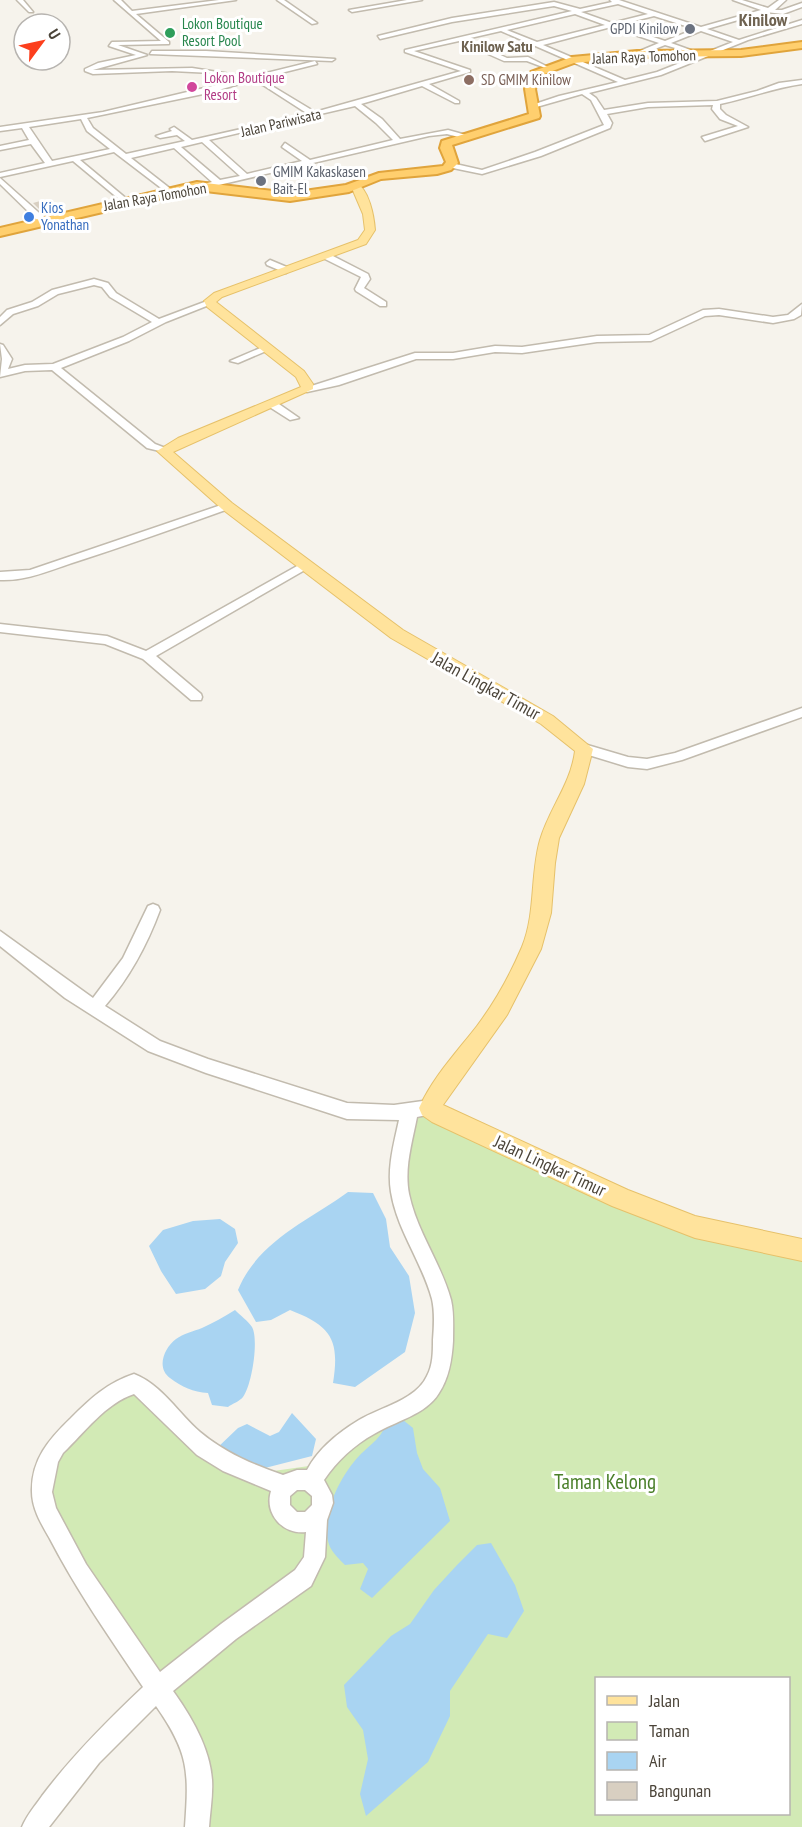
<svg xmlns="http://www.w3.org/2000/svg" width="802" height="1827" viewBox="0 0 802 1827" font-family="'PT Sans Narrow',sans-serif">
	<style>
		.green { fill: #d2eab5; fill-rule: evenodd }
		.water { fill: #a9d4f2 }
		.building { fill: #d8cfc1 }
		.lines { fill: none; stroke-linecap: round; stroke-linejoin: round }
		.minor-casing { stroke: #c2bbae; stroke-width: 3 }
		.major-casing { stroke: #e6c16a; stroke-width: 2 }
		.highway-casing { stroke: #e0a43c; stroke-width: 4 }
		.minor { fill: #fff; fill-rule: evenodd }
		.major { fill: #ffe39c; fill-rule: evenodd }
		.highway { fill: #ffcf6e; fill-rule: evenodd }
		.worship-dot { fill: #6b7280; stroke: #fff; stroke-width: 2 }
		.leisure-dot { fill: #2e9e5b; stroke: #fff; stroke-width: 2 }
		.education-dot { fill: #8d6e63; stroke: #fff; stroke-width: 2 }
		.hotel-dot { fill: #d1479c; stroke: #fff; stroke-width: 2 }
		.shop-dot { fill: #3f7fe0; stroke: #fff; stroke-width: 2 }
		.labels { text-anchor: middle; stroke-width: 6; stroke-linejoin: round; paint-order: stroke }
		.far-leisure-label { font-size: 15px; fill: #27864d; stroke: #fff; text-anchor: start }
		.far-worship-label { font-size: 15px; fill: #5b616d; stroke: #fff; text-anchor: end }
		.far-street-label { font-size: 15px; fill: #4b4439; stroke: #fff }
		.far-hotel-label { font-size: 15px; fill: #b23c85; stroke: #fff; text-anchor: start }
		.far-education-label { font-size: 15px; fill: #785e54; stroke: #fff; text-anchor: start }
		.far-shop-label { font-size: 15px; fill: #366cbe; stroke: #fff; text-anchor: start }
		.far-neighbourhood-label { font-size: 16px; font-weight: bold; fill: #6e6250; stroke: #fff }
		.far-quarter-label { font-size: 18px; font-weight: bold; fill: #6e6250; stroke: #fff }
		.street-label { font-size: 18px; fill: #4b4439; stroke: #fff }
		.near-park-label { font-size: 21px; fill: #4a7f2a; stroke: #fff }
	</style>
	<rect width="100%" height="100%" fill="#f6f3ec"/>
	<path class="green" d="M431,1109L620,1198L802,1250V1827H197L189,1739L46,1511L56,1446L100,1403L142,1387L253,1474L323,1464L432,1387L443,1333L399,1176L404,1144L394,1113ZM596,1678H788V1814H596Z"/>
	<g class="water">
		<path d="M348,1192L373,1193L386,1219L390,1247L409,1276L415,1313L405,1352L355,1387L333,1383C340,1339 331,1326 290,1310L271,1320L256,1322L238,1290C258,1241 308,1221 348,1192Z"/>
		<path d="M220,1219L235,1229L238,1243L225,1262L221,1276L205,1289L176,1294L161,1271L149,1246L163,1230L193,1221Z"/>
		<path d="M235,1310C240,1315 248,1321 252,1327C259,1339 252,1385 243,1397C240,1401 232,1404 228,1407L212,1405L208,1393C193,1392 182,1387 170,1378C156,1368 164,1348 176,1339C183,1334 194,1331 202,1328C213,1323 224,1317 235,1310Z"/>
		<path d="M292,1413L316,1439L312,1456L261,1469L216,1449L238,1428L247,1424L270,1436L279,1432Z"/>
		<path d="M388,1420H403L413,1428L417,1453L423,1469L440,1488L450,1521L372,1598L360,1589L368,1569L363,1563L345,1565C340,1560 333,1553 330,1547C318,1519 340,1476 359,1456C374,1441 380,1440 388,1420Z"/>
		<path d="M491,1543L515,1585L524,1611L507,1638L488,1634L450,1691V1716L428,1762L366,1816L360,1794L368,1759L363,1730L347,1707L344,1685L391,1636L410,1624L434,1590L457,1565L477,1545Z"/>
	</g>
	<path class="building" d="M44,200L58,212L45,215L33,203Z"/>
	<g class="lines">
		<defs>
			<g id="minor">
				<path d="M17,0H23L33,12H29Z"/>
				<path d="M114,0H121L132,11L219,0H236L136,14L169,42V44L118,45L147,55L93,70L192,68L250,77L315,61L317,64L257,79L267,83L315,112L461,71L405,52V50L572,11L554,6L452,22L380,39L378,36L452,18L554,2L580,9L612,2L610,0H619L701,27L761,10L733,0H742L768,8L779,0H786L775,10H782L802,3V7L783,14L766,12L707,29L739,40L802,20V24L748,40L661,75L589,93L596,98L604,110L648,103L717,101L757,91L779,83L802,80V84C774,88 748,98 720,104V109L726,115L748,127L705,141L702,137L738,126L720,119L712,109L713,105L648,107L607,114L612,123L610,128L541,156L482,174L448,167L447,165L451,163L482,170L535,152L604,125L591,100L582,94L533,108L529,106L559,96L618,82L501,31L466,39L507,58L528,57L548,67V69L527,61H504L459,41L414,51L470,70V72L429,84L459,101V103H455L422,86L361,104L382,119L400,139L448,130L466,135V139L447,134L429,136L206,188L202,186L203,184L212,182L174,148L131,158L172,190V194H169L114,152L80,160L128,200L129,202L125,204L73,161L0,177V173L45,163L31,144L0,150V146L29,140L22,128L0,131V127L103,112L242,79L212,73L172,71L93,74L85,71V69L98,63L136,55L109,46L112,42L161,41ZM618,4L648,14L612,23L581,12ZM575,14L605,25L537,42L507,30ZM654,16L695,29L665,41L618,25ZM611,27L659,43L635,53L637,56L665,45L699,55V53L671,43L701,31L733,42L657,72L625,80L543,45ZM250,81L263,85L308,114L192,140L174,127L170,129L172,131L156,136L160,138L177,135L185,141L126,154L93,128L87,118L208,93ZM355,106L376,123L393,140L310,160L285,143L282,147L302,161L247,174L209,140ZM81,119L87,131L110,149L52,161L29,127ZM202,142L240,176L220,180L181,147Z"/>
				<path d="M277,0H284L317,23L312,24Z"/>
				<path d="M407,0H422L352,12L349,10Z"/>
				<path d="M152,51H206L335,59L332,61L150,54Z"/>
				<path d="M0,178L46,219V223H40L0,184Z"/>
				<path d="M323,254H329L368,274L370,279L364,288L386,302V306H380L356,291L355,289L361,277L323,258Z"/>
				<path d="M270,260L289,268L290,270L286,273L267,265L266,263Z"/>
				<path d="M94,279L108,283L116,293L159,319L207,301L214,303L166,322L129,341L61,368L155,444L168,449V453L147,448L52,370L25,371L0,377L2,359L0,344L3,345L12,359L8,369L25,365L53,364L123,337L152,322L110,297L102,287L94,285L58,294L38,306L13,314L0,325V317L7,310L32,302L52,290Z"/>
				<path d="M802,304L801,315L794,319L773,323L719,315L705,316L651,341L597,342L522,353L495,352L453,359H416L339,385L307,392L302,389L415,353H453L495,346L522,347L597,336L649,335L703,310L719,309L773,317L788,315Z"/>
				<path d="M265,346L273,348L238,363L230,361Z"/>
				<path d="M268,402H276L299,418L290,420L268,406Z"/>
				<path d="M227,503L232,506L231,508C178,527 125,546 72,563C48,571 26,581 0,580V572L30,570Z"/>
				<path d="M306,561L310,563V567L156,656L201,694L202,697L201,700H191L143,659L105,644L0,632V624L107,636L146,651Z"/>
				<path d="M802,708V717L682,760L647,769L628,767L579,752L577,749L584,744L628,757L647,759L675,753Z"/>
				<path d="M153,904L158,906L160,910C147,945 130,977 105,1006L160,1041L208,1059L347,1103L394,1105L430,1100L436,1103L438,1108L436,1113L417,1117C412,1143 404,1168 409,1194C417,1232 441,1263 451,1300C454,1313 453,1327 453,1341C452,1359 449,1378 439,1393C426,1415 395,1421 374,1434C354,1445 337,1461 324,1480L332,1495L333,1503L327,1520L325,1557L311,1586L236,1639L173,1691C191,1716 210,1748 212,1780C213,1795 210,1812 209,1827H185C189,1771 189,1753 156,1706L99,1763L49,1827H22C27,1815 35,1806 42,1796C72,1756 107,1721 143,1687C110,1638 77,1591 50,1539C42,1525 32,1509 32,1492C31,1460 49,1439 71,1418C90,1399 107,1383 134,1374C162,1385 178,1413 200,1432C225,1453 254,1465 283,1475L297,1470H307C318,1449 339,1432 359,1420C381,1407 416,1400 427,1376C433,1365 433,1352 433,1340C434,1327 435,1312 432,1299C422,1262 397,1230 391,1192C387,1168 394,1143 399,1120L347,1119L206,1073L148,1051L65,998L0,946V931L93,998L123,958L148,906ZM134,1394L197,1455L223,1471L271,1491C264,1514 283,1535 306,1532L304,1557L295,1570L221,1624L160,1672L86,1564L56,1508L52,1492L58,1462L63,1453C84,1433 106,1403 134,1394ZM297,1490H305L312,1496V1505L305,1512H297L290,1505V1496Z"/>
			</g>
			<path id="major" d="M356,183C369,189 374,216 375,230L366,244L222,297L216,302L304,371L313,384V389L173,452L232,503L403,630L553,716L593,749L584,784L559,838L555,863L551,913L541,949L507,1015L443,1105L628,1190L695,1216L802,1239V1261L695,1238L612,1206L432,1122L422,1115L419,1108C433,1077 456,1053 477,1026C495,1002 510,975 522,947C536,913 530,875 540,840C549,809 571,784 575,751L541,724L391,638L222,509L157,451L178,438L301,387L296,377L207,307L204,301L214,293L358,240L365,230L363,214L351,186Z"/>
			<path id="highway" d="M802,42V48L741,56L637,57L574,63L539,76L535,89L540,116L539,118L452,145L458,163L451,170L437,174L381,179L349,192L290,201L197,190L0,236V228L197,182L290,193L346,185L379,173L443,166L446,162L440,148L442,141L529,114L525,89L531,72L572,57L637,51L741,50Z"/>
		</defs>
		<use href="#minor" class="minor-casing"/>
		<use href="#major" class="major-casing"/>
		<use href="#highway" class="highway-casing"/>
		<use href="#minor" class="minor"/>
		<use href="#major" class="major"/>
		<use href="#highway" class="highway"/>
	</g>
	<g class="worship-dot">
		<circle cx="690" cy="29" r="6"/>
		<circle cx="261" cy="181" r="6"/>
	</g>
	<circle class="leisure-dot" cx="170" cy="33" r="6"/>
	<circle class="education-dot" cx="469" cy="80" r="6"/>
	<circle class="hotel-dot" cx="192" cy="87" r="6"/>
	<circle class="shop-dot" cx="29" cy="217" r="6"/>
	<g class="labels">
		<g class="far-leisure-label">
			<text x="182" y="29">Lokon Boutique<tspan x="182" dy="17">Resort Pool</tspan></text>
		</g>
		<g class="far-worship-label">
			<text x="678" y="34">GPDI Kinilow</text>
			<text x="273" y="177" text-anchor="start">GMIM Kakaskasen<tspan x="273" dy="17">Bait-El</tspan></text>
		</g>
		<g class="far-street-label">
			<text transform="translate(644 57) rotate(-2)" y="5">Jalan Raya Tomohon</text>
			<text transform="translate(281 123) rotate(-13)" y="5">Jalan Pariwisata</text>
			<text transform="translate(155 197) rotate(-10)" y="5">Jalan Raya Tomohon</text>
		</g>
		<g class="far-hotel-label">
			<text x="204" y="83">Lokon Boutique<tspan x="204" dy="17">Resort</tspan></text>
		</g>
		<g class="far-education-label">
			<text x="481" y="85">SD GMIM Kinilow</text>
		</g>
		<g class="far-shop-label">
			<text x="41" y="213">Kios<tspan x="41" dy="17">Yonathan</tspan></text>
		</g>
		<g class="far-neighbourhood-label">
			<text x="497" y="52">Kinilow Satu</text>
		</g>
		<g class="far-quarter-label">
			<text x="763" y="26">Kinilow</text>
		</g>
		<g class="street-label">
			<text transform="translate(486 686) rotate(29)" y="6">Jalan Lingkar Timur</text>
			<text transform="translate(550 1166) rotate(25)" y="6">Jalan Lingkar Timur</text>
		</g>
		<g class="near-park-label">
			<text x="605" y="1489">Taman Kelong</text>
		</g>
	</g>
	<rect x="595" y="1677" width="195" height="138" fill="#ffffff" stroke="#b7b4b0" stroke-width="1.5"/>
	<rect x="607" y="1696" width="30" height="9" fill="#ffe39c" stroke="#b7b4b0" stroke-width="1.5"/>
	<text x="649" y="1707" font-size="18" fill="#4b4439">Jalan</text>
	<rect x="607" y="1722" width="30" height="18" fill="#d2eab5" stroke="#b7b4b0" stroke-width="1.5"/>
	<text x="649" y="1737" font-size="18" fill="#4b4439">Taman</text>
	<rect x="607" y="1752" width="30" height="18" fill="#a9d4f2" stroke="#b7b4b0" stroke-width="1.5"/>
	<text x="649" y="1767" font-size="18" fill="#4b4439">Air</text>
	<rect x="607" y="1782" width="30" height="18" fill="#d8cfc1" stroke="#b7b4b0" stroke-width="1.5"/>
	<text x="649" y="1797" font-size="18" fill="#4b4439">Bangunan</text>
	<g transform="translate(42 42) rotate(57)"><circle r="28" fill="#ffffff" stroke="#b7b4b0" stroke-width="1.5"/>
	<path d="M0-4.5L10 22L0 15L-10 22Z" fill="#fc3f1d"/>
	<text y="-9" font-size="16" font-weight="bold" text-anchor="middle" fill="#4b4439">U</text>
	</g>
</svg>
